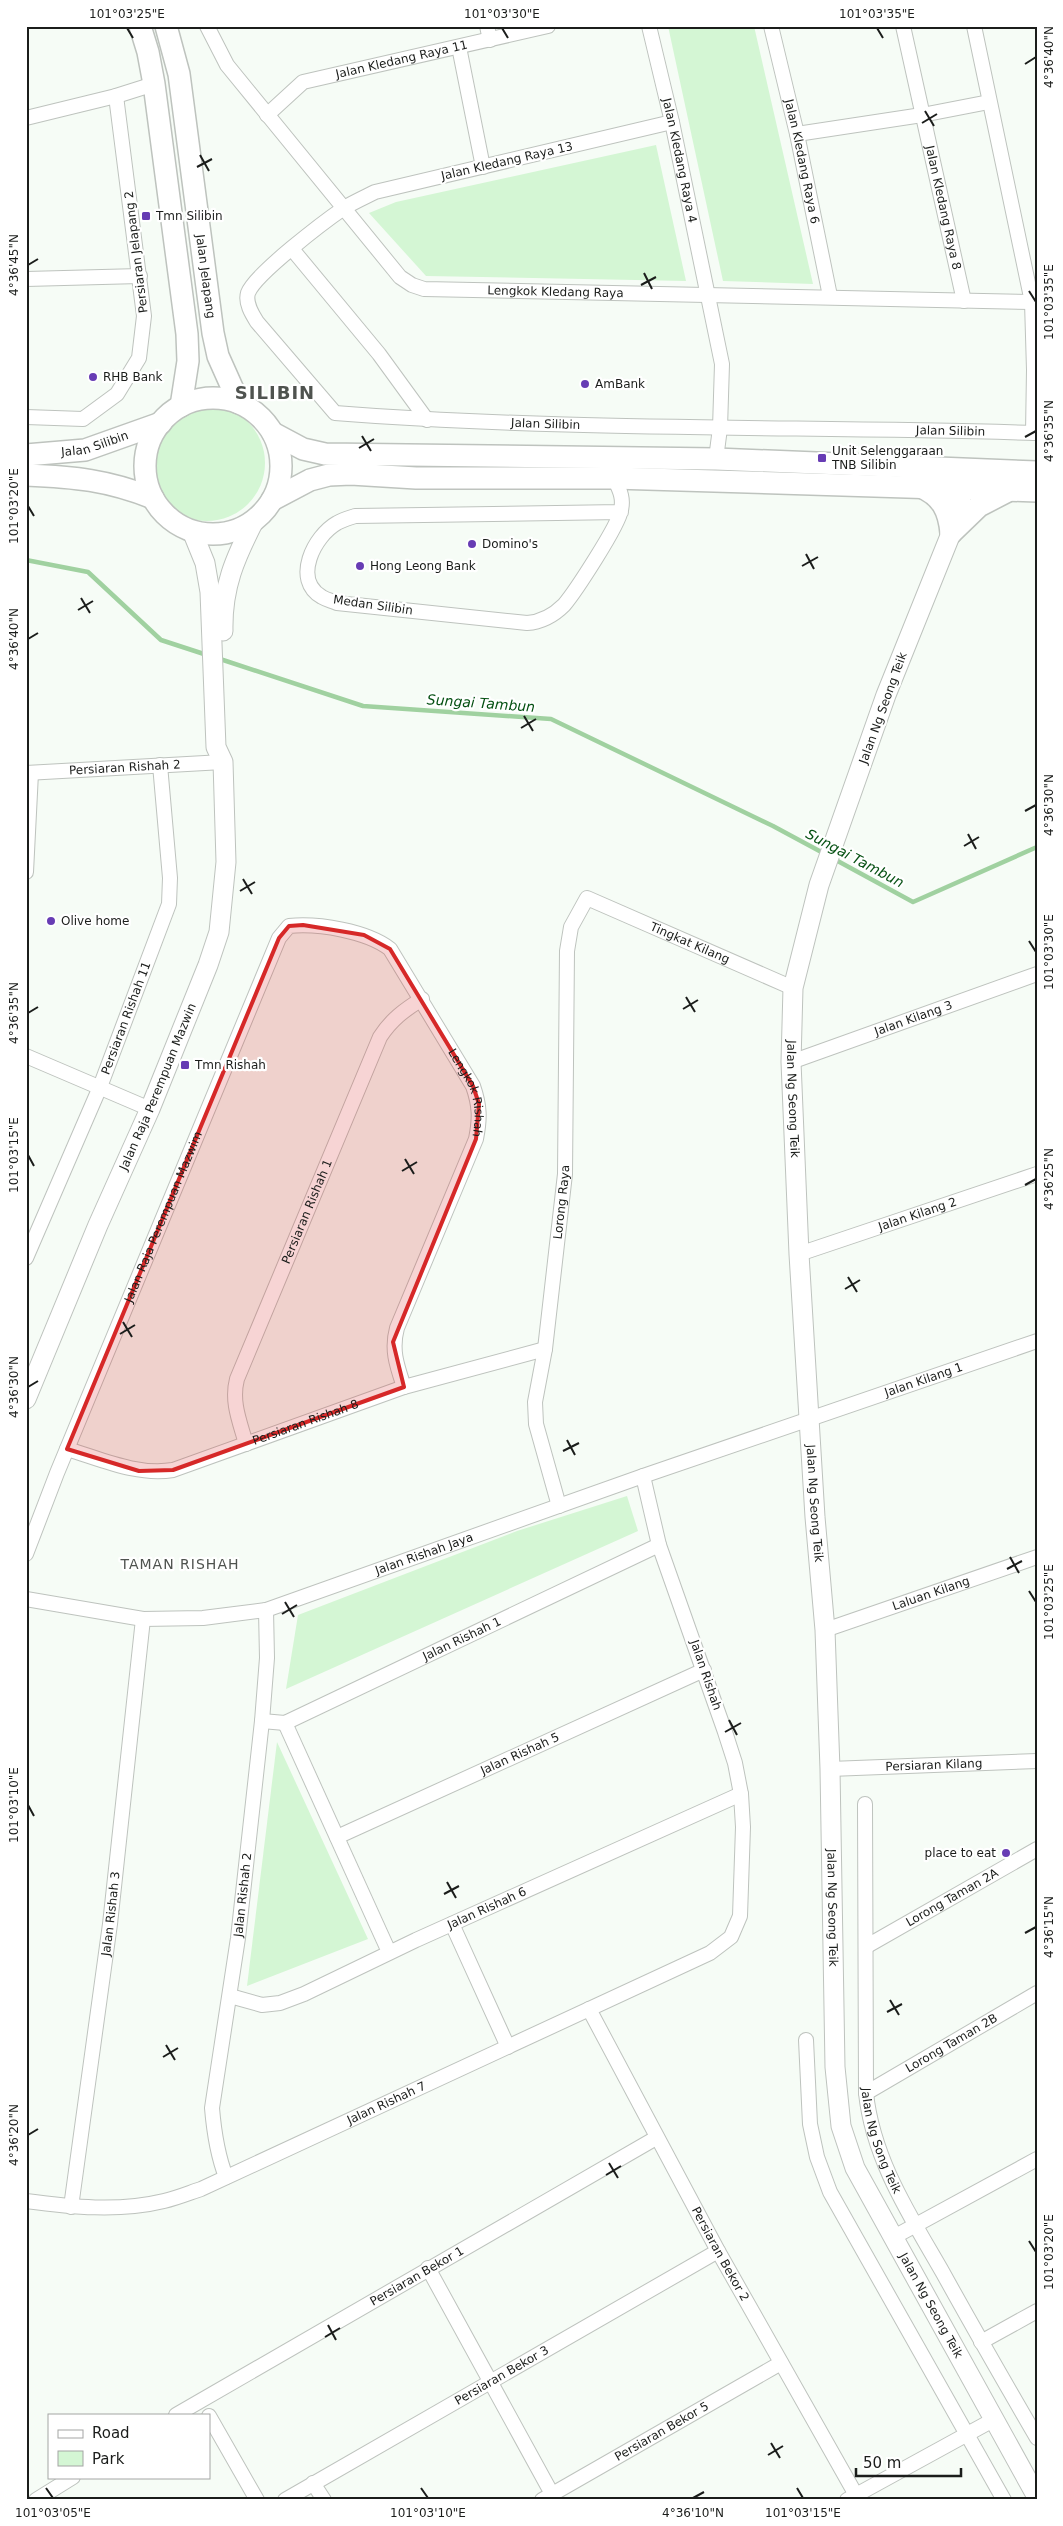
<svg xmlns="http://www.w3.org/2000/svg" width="1063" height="2526" viewBox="0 0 1063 2526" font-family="'DejaVu Sans',sans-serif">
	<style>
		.green { fill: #d4f6d4 }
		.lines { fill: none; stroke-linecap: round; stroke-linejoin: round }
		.stream { stroke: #a0d1a0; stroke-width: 4.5 }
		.minor-casing { stroke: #bec3be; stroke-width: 16 }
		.secondary-casing { stroke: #bec3be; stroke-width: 21 }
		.primary-casing { stroke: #bec3be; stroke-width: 24 }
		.minor { stroke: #fff; stroke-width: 14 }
		.secondary { stroke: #fff; stroke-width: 19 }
		.primary { stroke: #fff; stroke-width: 21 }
		.marked { fill: #d62828; fill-opacity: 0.2; stroke: #d62828; stroke-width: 4; stroke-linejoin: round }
		.ticks { fill: none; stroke: #1b1d1b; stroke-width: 2 }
		.poi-dot { fill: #673cb4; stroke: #fff; stroke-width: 2 }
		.labels { text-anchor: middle; stroke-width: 4.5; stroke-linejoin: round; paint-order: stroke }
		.street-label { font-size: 12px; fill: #1b1d1b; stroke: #fff }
		.poi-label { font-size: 12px; fill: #1b1d1b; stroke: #fff; text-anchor: start }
		.water-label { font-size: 14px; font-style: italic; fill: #065113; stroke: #fff }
		.neighbourhood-label { font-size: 14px; letter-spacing: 1px; fill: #4f534f; stroke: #fff }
		.district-label { font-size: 18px; font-weight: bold; letter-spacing: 1px; fill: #4f534f; stroke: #fff }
		.neatline { fill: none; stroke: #1b1d1b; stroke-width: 2 }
		.ticks-label { font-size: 12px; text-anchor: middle; fill: #1b1d1b }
	</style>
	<rect width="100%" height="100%" fill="#f6fcf6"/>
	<g class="green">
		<path d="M668,26H754L813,284L723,281Z"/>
		<path d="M656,145L686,281L426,276L369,213L396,202Z"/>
		<circle cx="207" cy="463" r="58"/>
		<path d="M627,1496L638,1531L286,1689L298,1615L517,1531Z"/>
		<path d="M277,1742L368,1939L247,1986Z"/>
	</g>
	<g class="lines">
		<g class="stream">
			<path d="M26,560L88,572L161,640L207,655"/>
			<path d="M217,658L363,706L551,719L773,826L825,854"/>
			<path d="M834,859L913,902L1037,847"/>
		</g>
		<defs>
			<g id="minor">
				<path id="s1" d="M207,26L227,65L400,277L412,285L424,289L1032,302"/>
				<path d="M487,26L490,40"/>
				<path id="s2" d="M649,26L672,122L722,364L720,428L716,459"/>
				<path id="s3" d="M771,26L797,134L830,296"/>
				<path id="s4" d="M903,26L964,301"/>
				<path d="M974,26L1032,302L1034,370L1033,433"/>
				<path d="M459,47L483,167"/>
				<path id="s5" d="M267,115L303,82L548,26"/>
				<path d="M26,118L116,96L154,84"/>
				<path id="s6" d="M672,122L375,192C365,197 354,202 344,208C325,221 255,274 248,293C245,303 252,314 257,322L335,413C569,431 803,426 1037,433"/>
				<path d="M797,134L922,115L989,102"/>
				<path d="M292,249L379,354L427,420"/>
				<path d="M26,279L140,276"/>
				<path d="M26,417L83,419L117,394L139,358L144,316L116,96"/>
				<path d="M614,478C619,489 624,497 621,510C619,525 575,592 564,605C553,616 542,622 527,623L337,603C333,601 327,600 322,597C292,580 314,536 337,523C342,520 349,518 355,516L621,512"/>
				<path id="s7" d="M26,773L223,762"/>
				<path d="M26,872L31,773"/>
				<path d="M26,1056L150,1109"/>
				<path id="s8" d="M791,1062L1037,974"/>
				<path id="s9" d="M799,1254L1037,1174"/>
				<path id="s10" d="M26,1258L100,1087L169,904L170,878L160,765"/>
				<path id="s11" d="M246,1444C240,1422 231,1402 237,1379L380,1037C391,1020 404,1010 422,999"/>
				<path id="s12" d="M67,1449C101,1459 137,1476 173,1470L404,1387L545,1349"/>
				<path id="s13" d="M559,1506L536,1424L535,1402L545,1349L565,1174L567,951L571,927L587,898L793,988"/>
				<path id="s14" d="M26,1554L57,1473L279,938L289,926C318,923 367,931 390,949L473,1086C480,1106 480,1119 476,1139L397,1328C391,1350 397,1366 404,1387"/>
				<path id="s15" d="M26,1599L143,1619L203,1618L266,1610L643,1476L1037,1341"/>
				<path id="s16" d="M825,1630L1037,1557"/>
				<path id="s17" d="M262,1721L285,1723L659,1545"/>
				<path d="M285,1723L389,1952"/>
				<path id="s18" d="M830,1769L1037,1761"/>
				<path id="s19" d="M865,1804L866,2093C873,2160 911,2217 943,2273C974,2329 1005,2383 1037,2438"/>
				<path id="s20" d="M337,1837L704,1670"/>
				<path d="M452,1924L508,2047"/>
				<path id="s21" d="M867,1946L1037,1849"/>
				<path id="s22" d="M230,1996L262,2005L280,2003L304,1994L416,1940L741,1794"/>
				<path id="s23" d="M589,2009L718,2251L856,2495"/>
				<path d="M806,2040L810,2124L817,2157L830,2192L1004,2500"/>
				<path id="s24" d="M866,2093L1037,1993"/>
				<path id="s25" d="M226,2177C217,2154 214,2132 212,2108L238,1938L262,1721L267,1658L266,1610"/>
				<path id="s26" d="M26,2201C71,2207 119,2212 164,2201C177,2198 189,2193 201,2189L710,1953L731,1937L740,1916L743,1827L741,1794L735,1763L725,1732L659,1545L643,1476"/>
				<path id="s27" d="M71,2207L110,1924L143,1619"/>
				<path d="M892,2238L1037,2159"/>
				<path d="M428,2268L552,2494"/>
				<path d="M981,2342L1037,2311"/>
				<path id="s28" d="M176,2415L656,2138"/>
				<path d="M209,2416L257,2500"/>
				<path d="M313,2483L324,2500"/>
				<path d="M36,2500L73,2477"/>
				<path id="s29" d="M285,2500L718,2251"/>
				<path id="s30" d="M542,2500L781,2363"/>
				<path d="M847,2500L993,2420"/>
			</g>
			<g id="secondary">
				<path id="s31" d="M963,489L956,521L886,695L819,885L793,988L791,1062L799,1254L815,1517L825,1630L830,1769L835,2067L841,2126L855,2168L1037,2497"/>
				<path d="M223,631C222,587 235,558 255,519"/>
				<path id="s32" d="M26,1399L98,1225L150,1109L208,965L219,932L226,862L223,762L216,747L210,592L205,563L192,531"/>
			</g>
			<g id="primary">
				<path d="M140,26L148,52L154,84L187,334L188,361L181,406"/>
				<path id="s33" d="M166,26L179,74L213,333L218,356L239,403"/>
				<circle cx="213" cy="466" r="68"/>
				<path d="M273,433L303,449L325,454L716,459L1037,472"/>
				<path id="s34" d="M26,455L85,450L161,423"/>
				<path d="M26,475C75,477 107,480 153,498"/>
				<path d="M921,487C942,496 949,511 951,533"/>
				<path d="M272,500L310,480L329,475L351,474L416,478H614L1037,491"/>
				<path d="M951,533L979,506L1006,492"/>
			</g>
		</defs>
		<use href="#minor" class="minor-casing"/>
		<use href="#secondary" class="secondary-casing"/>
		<use href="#primary" class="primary-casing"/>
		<use href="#minor" class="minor"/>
		<use href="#secondary" class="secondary"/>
		<use href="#primary" class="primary"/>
	</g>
	<path class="marked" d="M303,925L364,935L390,949L473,1086L479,1104L476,1139L393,1342L404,1387L173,1470L139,1471L67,1449L279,938L289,926Z"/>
	<path class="ticks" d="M127,28L133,38M502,28L508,38M877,28L883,38M1025,64L1036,57M925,111L934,126M922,123L937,114M200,155L209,171M197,167L212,159M28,265L38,259M644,273L652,289M641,285L656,277M1029,291L1036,302M362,436L371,451M1025,437L1036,431M359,448L374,439M28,506L34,516M806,554L814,569M802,566L818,557M81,598L90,613M78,610L93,601M28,639L38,633M524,716L533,731M521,728L536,719M1025,811L1036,805M968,834L976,849M964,846L979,837M243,879L252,894M240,891L255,882M1029,941L1036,952M686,997L695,1012M683,1009L698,1000M28,1013L38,1007M28,1155L34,1166M405,1159L414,1174M402,1171L417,1162M1025,1185L1036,1179M848,1277L857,1292M845,1289L860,1280M123,1322L132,1337M120,1334L135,1325M28,1387L38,1381M567,1440L575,1455M563,1451L579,1443M1010,1557L1019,1573M1007,1569L1022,1561M1029,1591L1036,1602M285,1602L294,1617M282,1614L297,1605M729,1720L737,1735M725,1732L741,1723M28,1805L34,1816M447,1882L456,1898M444,1894L459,1886M1025,1933L1036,1927M890,2000L899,2015M887,2012L902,2004M166,2045L175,2060M163,2057L178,2048M28,2135L38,2129M609,2163L618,2178M606,2175L621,2166M1029,2241L1036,2252M328,2325L336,2340M325,2337L340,2328M771,2443L780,2458M768,2455L783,2446M46,2488L53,2498M421,2488L428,2498M797,2488L803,2498M693,2498L704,2492"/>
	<g class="poi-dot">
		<rect x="141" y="211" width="10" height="10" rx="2.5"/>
		<circle cx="93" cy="377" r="5"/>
		<circle cx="585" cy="384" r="5"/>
		<rect x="817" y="453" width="10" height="10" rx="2.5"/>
		<circle cx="472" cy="544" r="5"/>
		<circle cx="360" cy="566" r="5"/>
		<circle cx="51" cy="921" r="5"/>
		<rect x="180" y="1060" width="10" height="10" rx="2.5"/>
		<circle cx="1006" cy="1853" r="5"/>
	</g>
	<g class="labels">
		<g class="street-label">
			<text dy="4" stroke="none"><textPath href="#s5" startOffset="150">Jalan Kledang Raya 11</textPath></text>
			<text transform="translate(507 161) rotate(-13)" y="4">Jalan Kledang Raya 13</text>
			<text dy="4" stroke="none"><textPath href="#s2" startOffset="138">Jalan Kledang Raya 4</textPath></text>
			<text dy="4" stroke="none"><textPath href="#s3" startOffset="139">Jalan Kledang Raya 6</textPath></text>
			<text dy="4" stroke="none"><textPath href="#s4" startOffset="186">Jalan Kledang Raya 8</textPath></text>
			<text transform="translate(136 252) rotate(-97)" y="4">Persiaran Jelapang 2</text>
			<text dy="4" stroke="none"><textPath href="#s33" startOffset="254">Jalan Jelapang</textPath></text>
			<text dy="4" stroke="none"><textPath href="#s1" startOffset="476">Lengkok Kledang Raya</textPath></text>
			<text dy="4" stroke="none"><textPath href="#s6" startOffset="831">Jalan Silibin</textPath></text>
			<text dy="4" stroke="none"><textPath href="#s6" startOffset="1236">Jalan Silibin</textPath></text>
			<text dy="4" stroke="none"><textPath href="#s34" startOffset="70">Jalan Silibin</textPath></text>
			<text transform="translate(373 605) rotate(8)" y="4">Medan Silibin</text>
			<text transform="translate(883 708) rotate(-70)" y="4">Jalan Ng Seong Teik</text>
			<text dy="4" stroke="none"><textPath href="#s7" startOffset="99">Persiaran Rishah 2</textPath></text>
			<text dy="4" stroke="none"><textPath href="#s13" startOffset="730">Tingkat Kilang</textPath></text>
			<text dy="4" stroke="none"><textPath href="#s10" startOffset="260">Persiaran Rishah 11</textPath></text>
			<text dy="4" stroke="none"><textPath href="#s8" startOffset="130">Jalan Kilang 3</textPath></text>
			<text dy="4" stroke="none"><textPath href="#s32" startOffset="339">Jalan Raja Perempuan Mazwin</textPath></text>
			<text dy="4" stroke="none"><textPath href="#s14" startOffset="952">Lengkok Rishah</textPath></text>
			<text dy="4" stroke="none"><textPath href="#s31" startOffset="639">Jalan Ng Seong Teik</textPath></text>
			<text dy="4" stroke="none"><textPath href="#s13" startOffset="309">Lorong Raya</textPath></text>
			<text dy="4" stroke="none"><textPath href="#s11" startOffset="248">Persiaran Rishah 1</textPath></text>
			<text dy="4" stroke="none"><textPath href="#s9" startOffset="125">Jalan Kilang 2</textPath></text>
			<text dy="4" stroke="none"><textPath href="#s14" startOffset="364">Jalan Raja Perempuan Mazwim</textPath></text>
			<text dy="4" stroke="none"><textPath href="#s15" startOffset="939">Jalan Kilang 1</textPath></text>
			<text dy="4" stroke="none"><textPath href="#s12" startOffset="250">Persiaran Rishah 8</textPath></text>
			<text dy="4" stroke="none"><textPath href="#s31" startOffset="1044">Jalan Ng Seong Teik</textPath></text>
			<text dy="4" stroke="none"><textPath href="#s15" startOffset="410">Jalan Rishah Jaya</textPath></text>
			<text dy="4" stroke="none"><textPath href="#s16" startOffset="112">Laluan Kilang</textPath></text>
			<text dy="4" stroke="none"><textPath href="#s17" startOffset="219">Jalan Rishah 1</textPath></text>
			<text transform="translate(706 1675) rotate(71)" y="4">Jalan Rishah</text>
			<text dy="4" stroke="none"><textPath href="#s20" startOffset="201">Jalan Rishah 5</textPath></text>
			<text dy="4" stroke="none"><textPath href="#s18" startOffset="104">Persiaran Kilang</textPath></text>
			<text dy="4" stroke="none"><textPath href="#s25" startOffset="286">Jalan Rishah 2</textPath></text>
			<text dy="4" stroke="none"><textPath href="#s21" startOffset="98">Lorong Taman 2A</textPath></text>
			<text dy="4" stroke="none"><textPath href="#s22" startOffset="279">Jalan Rishah 6</textPath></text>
			<text dy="4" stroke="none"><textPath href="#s31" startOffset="1449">Jalan Ng Seong Teik</textPath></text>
			<text dy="4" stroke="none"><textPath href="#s27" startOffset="296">Jalan Rishah 3</textPath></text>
			<text dy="4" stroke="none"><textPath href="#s24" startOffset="99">Lorong Taman 2B</textPath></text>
			<text dy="4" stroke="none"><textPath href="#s26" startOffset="382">Jalan Rishah 7</textPath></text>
			<text dy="4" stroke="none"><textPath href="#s19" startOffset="339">Jalan Ng Song Teik</textPath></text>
			<text dy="4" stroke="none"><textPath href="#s23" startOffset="278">Persiaran Bekor 2</textPath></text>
			<text dy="4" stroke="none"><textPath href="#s28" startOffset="278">Persiaran Bekor 1</textPath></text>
			<text dy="4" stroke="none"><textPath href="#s31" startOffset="1869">Jalan Ng Seong Teik</textPath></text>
			<text dy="4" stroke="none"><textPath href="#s29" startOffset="250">Persiaran Bekor 3</textPath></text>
			<text dy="4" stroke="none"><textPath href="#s30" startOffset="138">Persiaran Bekor 5</textPath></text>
		</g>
		<g class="poi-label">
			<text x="156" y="220">Tmn Silibin</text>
			<text x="103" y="381">RHB Bank</text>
			<text x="595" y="388">AmBank</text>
			<text x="832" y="455">Unit Selenggaraan<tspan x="832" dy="14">TNB Silibin</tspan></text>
			<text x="482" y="548">Domino's</text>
			<text x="370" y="570">Hong Leong Bank</text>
			<text x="61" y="925">Olive home</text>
			<text x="195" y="1069">Tmn Rishah</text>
			<text x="996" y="1857" text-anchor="end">place to eat</text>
		</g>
		<g class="water-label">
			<text transform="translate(481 703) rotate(4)" y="5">Sungai Tambun</text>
			<text transform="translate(855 858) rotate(28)" y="5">Sungai Tambun</text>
		</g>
		<g class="neighbourhood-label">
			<text x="180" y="1569">TAMAN RISHAH</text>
		</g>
		<g class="district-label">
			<text x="275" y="399">SILIBIN</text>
		</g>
	</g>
	<rect width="1063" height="2526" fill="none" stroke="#ffffff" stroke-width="55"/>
	<rect x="48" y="2414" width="162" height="65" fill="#ffffff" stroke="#a4a5a4"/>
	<rect x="58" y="2430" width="25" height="8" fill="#ffffff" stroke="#a4a5a4"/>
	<text x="92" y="2438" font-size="15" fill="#1b1d1b">Road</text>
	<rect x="58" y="2451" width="25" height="15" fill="#d4f6d4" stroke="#a4a5a4"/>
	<text x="92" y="2464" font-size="15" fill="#1b1d1b">Park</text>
	<path d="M856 2468v8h105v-8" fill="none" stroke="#1b1d1b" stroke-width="2.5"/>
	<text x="863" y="2468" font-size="15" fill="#1b1d1b" stroke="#ffffff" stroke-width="4" paint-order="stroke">50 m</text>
	<rect x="28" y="28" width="1008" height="2470" class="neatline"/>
	<g class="ticks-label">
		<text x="127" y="18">101°03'25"E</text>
		<text x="502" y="18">101°03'30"E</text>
		<text x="877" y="18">101°03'35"E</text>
		<text transform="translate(1049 57) rotate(-90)" y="4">4°36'40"N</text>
		<text transform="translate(14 265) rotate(-90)" y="4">4°36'45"N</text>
		<text transform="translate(1049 302) rotate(-90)" y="4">101°03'35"E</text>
		<text transform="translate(1049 431) rotate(-90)" y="4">4°36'35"N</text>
		<text transform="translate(14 506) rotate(-90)" y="4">101°03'20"E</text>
		<text transform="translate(14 639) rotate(-90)" y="4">4°36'40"N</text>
		<text transform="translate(1049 805) rotate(-90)" y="4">4°36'30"N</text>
		<text transform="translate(1049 952) rotate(-90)" y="4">101°03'30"E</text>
		<text transform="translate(14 1013) rotate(-90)" y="4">4°36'35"N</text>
		<text transform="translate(14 1155) rotate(-90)" y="4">101°03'15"E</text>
		<text transform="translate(1049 1179) rotate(-90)" y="4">4°36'25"N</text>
		<text transform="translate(14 1387) rotate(-90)" y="4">4°36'30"N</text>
		<text transform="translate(1049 1602) rotate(-90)" y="4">101°03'25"E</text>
		<text transform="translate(14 1805) rotate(-90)" y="4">101°03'10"E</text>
		<text transform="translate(1049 1927) rotate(-90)" y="4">4°36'15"N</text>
		<text transform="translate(14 2135) rotate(-90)" y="4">4°36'20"N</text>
		<text transform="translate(1049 2252) rotate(-90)" y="4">101°03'20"E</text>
		<text x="53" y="2517">101°03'05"E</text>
		<text x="428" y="2517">101°03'10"E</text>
		<text x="693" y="2517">4°36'10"N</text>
		<text x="803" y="2517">101°03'15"E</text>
	</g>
</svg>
